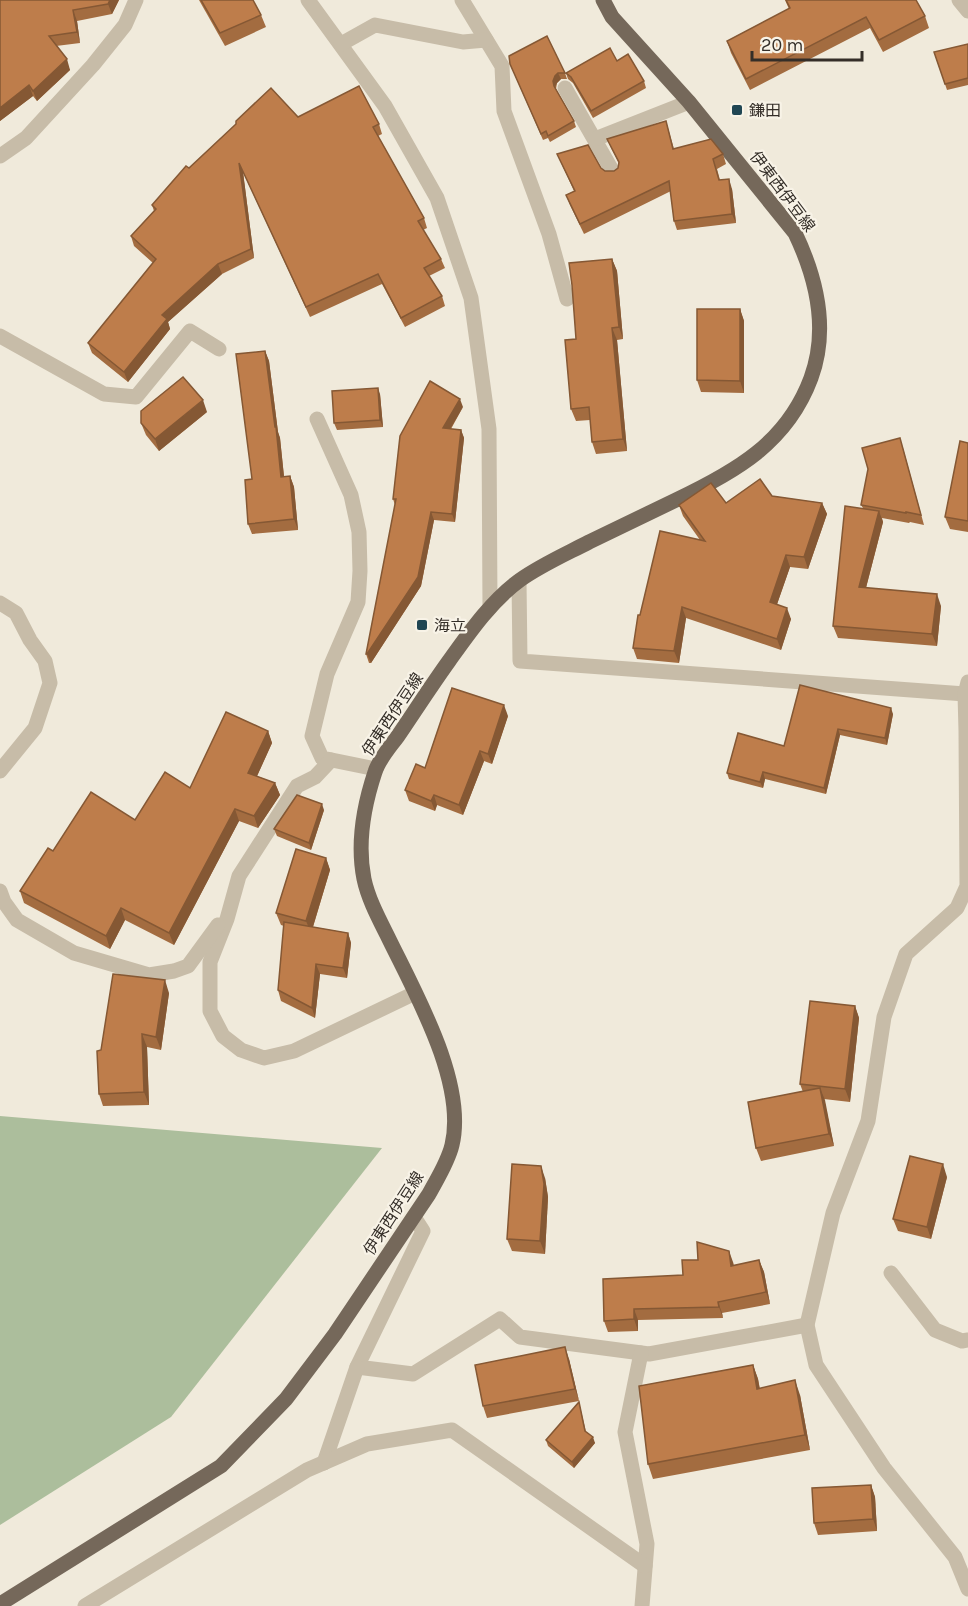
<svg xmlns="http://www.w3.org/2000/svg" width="968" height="1606" viewBox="0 0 968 1606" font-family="Karla,'Noto Sans JP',sans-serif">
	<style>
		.green { fill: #acbe9c }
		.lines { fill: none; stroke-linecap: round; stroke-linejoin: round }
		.minor { stroke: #c7bca8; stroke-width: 15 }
		.major { stroke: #75685a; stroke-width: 15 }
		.wall { fill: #a36c40 }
		.shaded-wall { fill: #855834 }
		.building { fill: #be7d4b; stroke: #855834; stroke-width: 1.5 }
		.poi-dot { fill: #204653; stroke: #f8f3e7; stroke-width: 2 }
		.labels { text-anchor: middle; stroke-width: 4.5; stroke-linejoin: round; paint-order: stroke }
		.poi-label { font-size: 16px; fill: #342e28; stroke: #f8f3e7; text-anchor: start }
		.street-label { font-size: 16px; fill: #342e28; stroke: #f8f3e7 }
	</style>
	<rect width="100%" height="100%" fill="#f0eadb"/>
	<path class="green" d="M0,1116L382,1148L171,1417L0,1525Z"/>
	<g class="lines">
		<g class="minor">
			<path d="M308,0L385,106L437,198L471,298L489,429L490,607"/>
			<path d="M462,0L502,66L504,111L549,234L567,299"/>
			<path d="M959,0L968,11"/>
			<path d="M341,44L375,25L463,42L486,40"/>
			<path d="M565,88L613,172"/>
			<path d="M595,139L689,102"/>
			<path d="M0,156L26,138L93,65L125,25L136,0"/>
			<path d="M0,336L104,394L136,397L190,331L219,349"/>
			<path d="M317,419L351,495L359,532L360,571L358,602L327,674L312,736L322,758L376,769"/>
			<path d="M519,581L520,661L965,694"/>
			<path d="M0,603L16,613L30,640L45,661L50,683L35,728L0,771"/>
			<path d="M968,682L965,694L966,731L967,886L957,908L906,954L884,1017L868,1121L833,1213L807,1325L816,1365L884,1468L955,1557L968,1589"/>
			<path d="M331,760L315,777L297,786L239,876L227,919L210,962V1011L223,1036L241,1050L264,1058L294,1051L415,993"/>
			<path d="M0,891L4,902L17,920L74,953L149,975L174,971L188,966L218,925"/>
			<path d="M414,1217L423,1231L357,1367L413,1374L500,1319L520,1337L649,1354L807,1325"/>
			<path d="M891,1273L935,1330L962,1341L968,1340"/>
			<path d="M641,1353L625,1432L647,1544L642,1606"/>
			<path d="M324,1463L357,1367"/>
			<path d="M85,1606L307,1470L367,1444L452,1430L645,1566"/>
		</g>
		<path class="major" d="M0,1604L221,1466L286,1399L335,1334L429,1194C437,1179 448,1162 452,1145C467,1082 414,991 387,935C378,917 368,898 364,879C357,844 364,805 375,772C379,759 390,747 398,736C415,711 431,686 449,661C469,633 491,601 520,580C541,565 566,554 589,542C618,528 647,514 676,500C735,472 787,443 811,378C829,329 817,279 795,233L689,102L612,17L603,0"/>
	</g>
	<g class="wall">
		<path d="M0,0H119L112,14L77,21L80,43L56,46L70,70L37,101L33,96L0,121Z"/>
		<path d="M199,0H253L261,15L266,27L225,46Z"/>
		<path d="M785,0H916L925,16L929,28L883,52L870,28L750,90L731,53L727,41L789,9Z"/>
		<path d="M968,45V85L947,90L934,52Z"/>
		<path d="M617,61L644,81L646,88L593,118L573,83L568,79L566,73Z"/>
		<path d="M510,64L565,73L567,79H561L557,83L556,89L574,121L576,127L550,142L548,138L543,140Z"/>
		<path d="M298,117L379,124L382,134L378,136L424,218L427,228L423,230L441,259L445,268L429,276L442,296L445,306L405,327L382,284L310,317L243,172L254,258L222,274L168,322L170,329L128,382L92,353L88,343L153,263L134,246L131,236L154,211L152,205L189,168Z"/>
		<path d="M666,121L674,149L723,154L726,164L717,169L720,180L732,189L736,223L677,230L674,221L671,191L584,234L570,205L566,195L574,191L557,154L601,168L605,171H614L618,168L619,164L611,148L607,139Z"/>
		<path d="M612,259L617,271L623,339L617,340L627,451L596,454L592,442L590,420L576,421L571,409L576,339Z"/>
		<path d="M740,309L744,321V393L701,392L697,380Z"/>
		<path d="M265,351L269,361L278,432L280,438L284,476H290L294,487L298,530L252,534L248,524Z"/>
		<path d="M380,394L383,427L337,430L334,423Z"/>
		<path d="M463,407L451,429L461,430L464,438L455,522L434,520L421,586L371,663H369L366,654L395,505L393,499Z"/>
		<path d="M207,412L159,451L146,435L141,423Z"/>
		<path d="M968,443V532L950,529L945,517Z"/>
		<path d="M903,448L924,525L910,522L909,523L882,518L883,522L866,588L941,606L937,646L838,638L833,626L863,508L861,505Z"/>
		<path d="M772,496L822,503L827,514L808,569L790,567L777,604L791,619L781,650L686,618L679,663L637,659L633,648L640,615L700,540L683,516L679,505L726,503Z"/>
		<path d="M800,685L893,714L887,745L840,735L826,794L765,779L763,788L729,779L727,773L784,746Z"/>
		<path d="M508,716L492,764L484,761L463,815L437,805L435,811L409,801L405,790L425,768Z"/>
		<path d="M268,731L272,743L257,776L275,783L280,795L258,828L239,821L174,945L125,920L110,949L24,903L20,891L53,851L135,820L190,788Z"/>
		<path d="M324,810L311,850L277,836L274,829Z"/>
		<path d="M326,858L330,870L313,927L348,933L351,943L347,978L320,974L315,1018L281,1001L278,990L284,926L281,925L276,913Z"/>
		<path d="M169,993L161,1050L147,1047L149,1105L103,1106L99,1094L101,1050Z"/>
		<path d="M855,1006L859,1018L850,1102L824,1099L834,1146L761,1161L756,1148L803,1092L800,1084Z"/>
		<path d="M947,1177L931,1239L898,1231L893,1219Z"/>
		<path d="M545,1178L548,1197L545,1254L512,1251L507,1239Z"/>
		<path d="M759,1260L764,1272L770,1304L722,1313L723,1318L638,1320V1331L608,1332L604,1321L683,1275L733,1262L734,1266Z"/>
		<path d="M569,1359L579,1401L487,1418L483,1406Z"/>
		<path d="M753,1365L758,1379L760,1389L800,1395L810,1450L653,1479L648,1464Z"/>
		<path d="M579,1402L586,1432L595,1443L574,1468L548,1446L546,1440Z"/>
		<path d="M871,1485L875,1497L877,1531L818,1535L814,1523Z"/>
	</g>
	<g class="shaded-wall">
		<path d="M110,0H119L112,14L108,4Z"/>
		<path d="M73,10L77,21L80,43L77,32Z"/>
		<path d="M67,59L70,70L37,101L33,91Z"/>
		<path d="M558,73L561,79L557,83L555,87L556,92L553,81L555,76Z"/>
		<path d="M29,85L33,96L0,121V108Z"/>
		<path d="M239,163L243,172L254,258L251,249Z"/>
		<path d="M729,179L732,189L736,223L732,214Z"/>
		<path d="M612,259L617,271L623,339L619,327Z"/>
		<path d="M218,264L222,274L168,322L170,329L128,382L124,372L162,315Z"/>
		<path d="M740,309L744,321V393L740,381Z"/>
		<path d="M612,328L617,340L627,451L623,439Z"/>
		<path d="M265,351L269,361L278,432L280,438L285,487L281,477Z"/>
		<path d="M378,388L380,394L383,427L380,420Z"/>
		<path d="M460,399L463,407L446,436L443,428Z"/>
		<path d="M203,400L207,412L159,451L155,439Z"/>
		<path d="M461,430L464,438L455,522L452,514Z"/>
		<path d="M290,476L294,487L298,530L294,519Z"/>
		<path d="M822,503L827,514L808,569L804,557Z"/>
		<path d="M879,511L883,522L863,599L859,587Z"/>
		<path d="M431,512L434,520L421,586L371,663L367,654Z"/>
		<path d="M786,555L790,567L774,613L770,602Z"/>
		<path d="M937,594L941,606L937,646L932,634Z"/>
		<path d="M682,607L686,618L679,663L674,651Z"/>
		<path d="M787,608L791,619L781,650L777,639Z"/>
		<path d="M504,705L508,716L492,764L488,754Z"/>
		<path d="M891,708L893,714L887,745L885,738Z"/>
		<path d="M838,729L840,735L826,794L824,788Z"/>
		<path d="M268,731L272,743L253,785L248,773Z"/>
		<path d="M480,751L484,761L463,815L459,805Z"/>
		<path d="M763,772L765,779L763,788L760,782Z"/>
		<path d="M275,783L280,795L258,828L254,816Z"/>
		<path d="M434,795L437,805L435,811L431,801Z"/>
		<path d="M322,804L324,810L311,850L309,843Z"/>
		<path d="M235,809L239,821L174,945L169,933Z"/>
		<path d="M326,858L330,870L311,933L306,921Z"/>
		<path d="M121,908L125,920L110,949L106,936Z"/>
		<path d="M348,933L351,943L347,978L343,968Z"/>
		<path d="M316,964L320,974L315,1018L312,1008Z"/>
		<path d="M165,980L169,993L161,1050L156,1037Z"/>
		<path d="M855,1006L859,1018L850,1102L845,1089Z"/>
		<path d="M142,1034L147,1047L149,1105L144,1092Z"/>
		<path d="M820,1088L825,1100L834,1146L829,1134Z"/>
		<path d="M943,1164L947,1177L931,1239L927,1227Z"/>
		<path d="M541,1166L545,1178L548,1197L545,1254L540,1241Z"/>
		<path d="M729,1251L733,1262L735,1278L731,1266Z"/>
		<path d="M759,1260L764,1272L770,1304L766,1292Z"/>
		<path d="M718,1302L722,1313L723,1318L719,1307Z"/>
		<path d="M634,1309L638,1320V1331L634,1319Z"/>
		<path d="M565,1347L569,1359L579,1401L575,1389Z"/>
		<path d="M753,1365L758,1379L762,1404L757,1389Z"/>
		<path d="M795,1380L800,1395L810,1450L805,1435Z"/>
		<path d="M593,1437L595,1443L574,1468L572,1462Z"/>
		<path d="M871,1485L875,1497L877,1531L873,1519Z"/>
	</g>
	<g class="building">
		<path d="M0,0H110L108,4L73,10L77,32L49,36L67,59L33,91L29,85L0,108Z"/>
		<path d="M201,0H253L261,15L220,33Z"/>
		<path d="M786,0H916L925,16L879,40L866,17L746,79L727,41L790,8Z"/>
		<path d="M547,36L565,73H558L555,76L553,81L554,86L574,121L548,136L546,131L541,134L510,64L509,56Z"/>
		<path d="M968,44V78L945,84L934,52Z"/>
		<path d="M610,48L617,61L628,54L644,81L591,111L571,77L566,73Z"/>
		<path d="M359,86L379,124L373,127L424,218L418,221L441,259L424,268L442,296L401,318L378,274L306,307L239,163L251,249L218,264L162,315L167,319L124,372L88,343L156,259L131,236L156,209L152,205L186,166L189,168L236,124V121L271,88L298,117Z"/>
		<path d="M666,121L673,149L711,139L723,154L713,159L719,180L729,179L732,214L674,221L669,181L580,224L566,195L575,191L557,154L588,145L601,168L605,171H614L618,168L619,162L607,139Z"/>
		<path d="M612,259L619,327L612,328L623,439L592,442L589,407L571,409L565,340L576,339L572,285L569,263Z"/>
		<path d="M697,309H740V381L697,380Z"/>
		<path d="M265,351L275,427H276L281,477L290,476L294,519L248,524L245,480L252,479L236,354Z"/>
		<path d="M183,377L203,400L155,439L141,423V411Z"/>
		<path d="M430,381L460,399L443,428L461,430L452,514L431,512L418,577L367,654H366L396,499H393L400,436Z"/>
		<path d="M378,388L380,420L334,423L332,391Z"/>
		<path d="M900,438L921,515L906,512V513L861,505L868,469L862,448Z"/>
		<path d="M960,441L968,443V521L945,517Z"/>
		<path d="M760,479L772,496L822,503L804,557L786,555L770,602L787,608L777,639L682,607L674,651L633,648L638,615H640L660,531L705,541L679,505L711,483L726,503Z"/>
		<path d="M845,506L879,511L859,587L937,594L932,634L833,626Z"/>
		<path d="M800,685L891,708L885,738L838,729L824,788L763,772L760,782L727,773L738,733L784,746Z"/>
		<path d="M452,688L504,705L488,754L480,751L459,805L434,795L431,801L405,790L416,764L425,768Z"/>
		<path d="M226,712L268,731L248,773L275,783L254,816L235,809L169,933L121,908L106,936L20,891L48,848L53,851L91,792L135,820L165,772L190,788Z"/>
		<path d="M297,795L322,804L309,843L274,829Z"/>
		<path d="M296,849L326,858L306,921L276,913Z"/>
		<path d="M284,922L348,933L343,968L316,964L312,1008L278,990Z"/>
		<path d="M113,974L165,980L156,1037L142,1034L144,1092L99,1094L97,1051L101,1050Z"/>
		<path d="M810,1001L855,1006L845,1089L800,1084Z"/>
		<path d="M820,1088L829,1134L756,1148L748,1102Z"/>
		<path d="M910,1156L943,1164L927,1227L893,1219Z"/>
		<path d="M512,1164L541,1166L544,1184L540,1241L507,1239Z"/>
		<path d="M697,1242L729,1251L731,1266L759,1260L766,1292L718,1302L719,1307L634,1309V1319L604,1321L603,1279L683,1275L682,1260H698Z"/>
		<path d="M565,1347L575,1389L483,1406L475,1365Z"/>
		<path d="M753,1365L757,1389L795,1380L805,1435L648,1464L639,1386Z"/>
		<path d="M579,1402L585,1431L593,1437L572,1462L546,1440Z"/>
		<path d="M871,1485L873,1519L814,1523L812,1488Z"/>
	</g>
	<g class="poi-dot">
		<rect x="731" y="104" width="12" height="12" rx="3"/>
		<rect x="416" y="619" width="12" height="12" rx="3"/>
	</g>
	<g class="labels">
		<g class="poi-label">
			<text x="749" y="116">鎌田</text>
			<text x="434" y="631">海立</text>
		</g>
		<g class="street-label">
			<text transform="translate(783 191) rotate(53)" y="6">伊東西伊豆線</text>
			<text transform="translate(392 714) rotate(-56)" y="6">伊東西伊豆線</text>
			<text transform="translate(393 1213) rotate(-57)" y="6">伊東西伊豆線</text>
		</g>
	</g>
	<path d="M752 51v9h110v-9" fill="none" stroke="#342e28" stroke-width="3"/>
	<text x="761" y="51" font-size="18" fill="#342e28" stroke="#f8f3e7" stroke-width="4.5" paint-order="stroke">20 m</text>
</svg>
